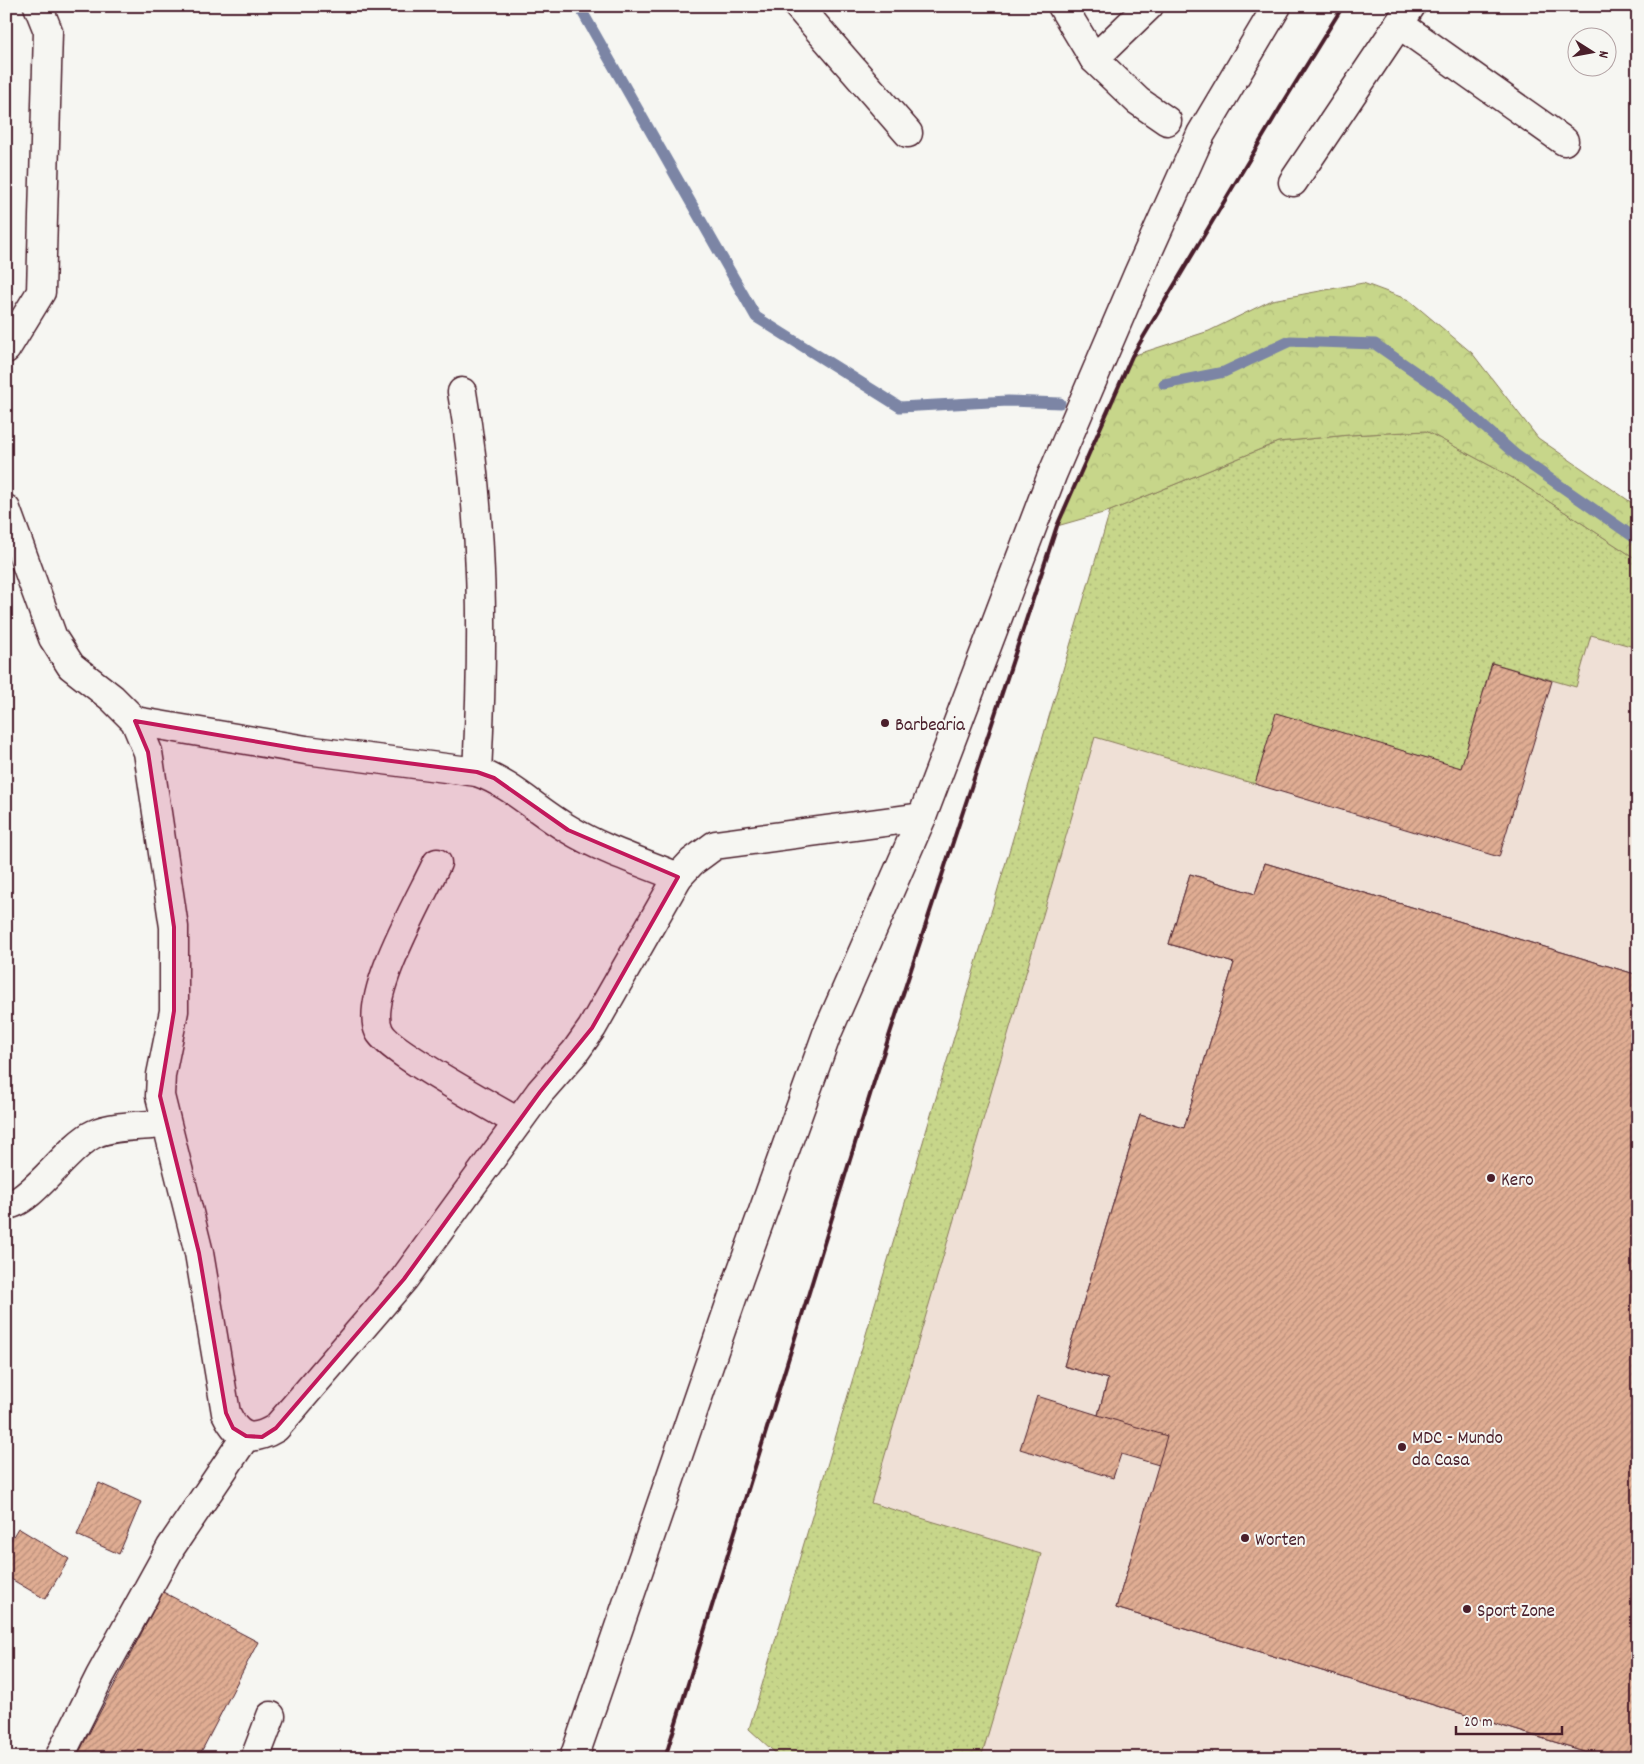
<svg xmlns="http://www.w3.org/2000/svg" width="1644" height="1764" viewBox="0 0 1644 1764" font-family="Dekko,sans-serif">
	<style>
		.built { fill: #efe0d6 }
		.grass { fill: url(#grass-dots); stroke: #887a5a }
		.forest { fill: url(#forest-crowns); stroke: #887a5a }
		.lines { fill: none; stroke-linecap: round; stroke-linejoin: round }
		.stream { stroke: #7b85a5; stroke-width: 11 }
		.building { fill: url(#building-hatch); stroke: #4a1f2b }
		.minor-casing { stroke: #4a1f2b; stroke-width: 31 }
		.minor { stroke: #f6f6f2; stroke-width: 28 }
		.rail { stroke: #4a1f2b; stroke-width: 4 }
		.marked { fill: #c2185b; fill-opacity: 0.2; stroke: #c2185b; stroke-width: 4; stroke-linejoin: round }
		.poi-dot { fill: #4a1f2b; stroke: #f6f6f2; stroke-width: 2 }
		.labels { text-anchor: middle; stroke-width: 4; stroke-linejoin: round; paint-order: stroke }
		.poi-label { font-size: 19px; fill: #4a1f2b; stroke: #f6f6f2; text-anchor: start }
	</style>
	<defs>
		<pattern id="grass-dots" width="8" height="8" patternUnits="userSpaceOnUse" patternTransform="scale(1.25)"><rect width="8" height="8" fill="#c7d68a"/><path d="M2 2h.1M6 6h.1" fill="none" stroke="#acb777" stroke-width="1.8" stroke-linecap="round"/></pattern>
		<pattern id="forest-crowns" width="20" height="18" patternUnits="userSpaceOnUse" patternTransform="scale(1.25)"><rect width="20" height="18" fill="#c7d68a"/><path d="M2 6a3 3 0 1 1 6 0M12 15a3 3 0 1 1 6 0" fill="none" stroke="#acb777"/></pattern>
		<pattern id="building-hatch" width="6" height="6" patternUnits="userSpaceOnUse" patternTransform="scale(1.25)"><rect width="6" height="6" fill="#e0ad93"/><path d="M-1 1l2-2M0 6l6-6M5 7l2-2" fill="none" stroke="#b88c78"/></pattern>
	</defs>
	<rect width="100%" height="100%" fill="#f6f6f2"/>
	<filter id="ink" filterUnits="userSpaceOnUse"><feTurbulence type="fractalNoise" baseFrequency=".02" numOctaves="2"/><feDisplacementMap in="SourceGraphic" scale="10" xChannelSelector="R" yChannelSelector="G"/><feConvolveMatrix kernelMatrix="1 2 1 2 8 2 1 2 1" color-interpolation-filters="sRGB"/></filter>
	<g filter="url(#ink)">
		<path class="built" d="M1110,511L1638,560V1758H781L749,1729Z"/>
		<path class="grass" d="M1426,431L1513,478L1638,560V648L1591,635L1576,687L1492,663L1461,768L1276,714L1255,784L1095,737L871,1503L1041,1554L981,1758H781L749,1729L1110,511L1278,442L1349,435Z"/>
		<path class="forest" d="M1363,283L1409,300L1472,353L1538,438L1638,507V560L1513,478L1426,431L1349,435L1278,442L1110,511L1057,526L1132,356L1209,331L1272,300Z"/>
		<g class="lines">
			<g class="stream">
				<path d="M579,6L756,317L900,407L1008,401L1060,403"/>
				<path d="M1164,384L1224,372L1290,341L1375,344L1447,394L1516,455L1638,540"/>
			</g>
		</g>
		<g class="building">
			<path d="M1492,663L1552,681L1499,857L1255,784L1276,713L1461,768Z"/>
			<path d="M1265,863L1638,975V1758H1607L1116,1608L1159,1465L1121,1454L1113,1478L1020,1449L1037,1396L1098,1415L1108,1379L1064,1366L1140,1115L1184,1128L1234,963L1169,944L1190,874L1255,894Z"/>
			<path d="M1265,863L1638,975V1758H1607L1116,1608L1167,1436L1098,1415L1108,1379L1064,1366L1140,1115L1184,1128L1234,963L1169,944L1190,874L1255,894Z"/>
			<path d="M99,1483L141,1502L119,1554L77,1535Z"/>
			<path d="M18,1528L69,1559L45,1599L6,1576V1548Z"/>
			<path d="M163,1592L258,1642L198,1758H76Z"/>
		</g>
		<g class="lines">
			<defs>
				<g id="minor">
					<path d="M798,6L908,133"/>
					<path d="M1062,6L1094,59L1138,101L1167,121"/>
					<path d="M1399,24L1564,141"/>
					<path d="M1094,59L1149,6"/>
					<path d="M1293,182L1411,6"/>
					<path d="M6,349L41,292L48,31L38,6"/>
					<path d="M462,392C484,521 484,642 477,772"/>
					<path d="M6,509L53,638L71,666L112,698L135,721L148,752L174,927V1011L161,1075L160,1096L199,1253L226,1413C238,1438 251,1443 276,1428L404,1279L540,1092L575,1052L592,1028L678,877L692,862L715,845L922,817"/>
					<path d="M135,721L306,750L477,772C512,784 538,812 570,830C603,850 642,862 678,877"/>
					<path d="M437,863C421,898 363,997 379,1031C387,1050 494,1108 518,1122"/>
					<path d="M6,1205C30,1205 68,1146 94,1134C112,1125 145,1126 166,1124"/>
					<path d="M59,1758L100,1676L171,1547L246,1436"/>
					<path d="M255,1758L271,1716"/>
					<path d="M574,1758L739,1278L828,1031L922,817L1052,475L1138,274L1201,134L1277,6"/>
				</g>
			</defs>
			<use href="#minor" class="minor-casing"/>
			<use href="#minor" class="minor"/>
			<path class="rail" d="M665,1758L874,1082L1057,526L1132,356L1280,108L1343,6"/>
		</g>
	</g>
	<path class="marked" d="M135,721L306,750L477,772L494,778L568,830L678,877L592,1028L540,1092L404,1279L276,1428L262,1437L246,1436L233,1428L226,1413L199,1253L160,1096L174,1011V927L148,752Z"/>
	<g class="poi-dot">
		<circle cx="885" cy="723" r="5"/>
		<circle cx="1491" cy="1178" r="5"/>
		<circle cx="1402" cy="1447" r="5"/>
		<circle cx="1245" cy="1538" r="5"/>
		<circle cx="1467" cy="1609" r="5"/>
	</g>
	<g class="labels">
		<g class="poi-label">
			<text x="895" y="730">Barbearia</text>
			<text x="1501" y="1185">Kero</text>
			<text x="1412" y="1443">MDC - Mundo<tspan x="1412" dy="22">da Casa</tspan></text>
			<text x="1255" y="1545">Worten</text>
			<text x="1477" y="1616">Sport Zone</text>
		</g>
	</g>
	<rect width="1644" height="1764" fill="none" stroke="#f6f6f2" stroke-width="25"/>
	<rect x="12" y="12" width="1619" height="1739" fill="none" stroke="#4a1f2b" stroke-width="2" filter="url(#ink)"/>
	<g transform="translate(1592 52) rotate(101)"><circle r="24" fill="#f6f6f2" stroke="#b1a0a2"/>
	<path d="M0-4L9 19L0 12L-9 19Z" fill="#4a1f2b"/>
	<text y="-8" font-size="14" font-weight="bold" text-anchor="middle" fill="#4a1f2b">N</text>
	</g>
	<path d="M1456 1726v8h106v-8" fill="none" stroke="#4a1f2b" stroke-width="2.5"/>
	<text x="1464" y="1726" font-size="15" fill="#4a1f2b" stroke="#f6f6f2" stroke-width="4" paint-order="stroke">20 m</text>
</svg>
